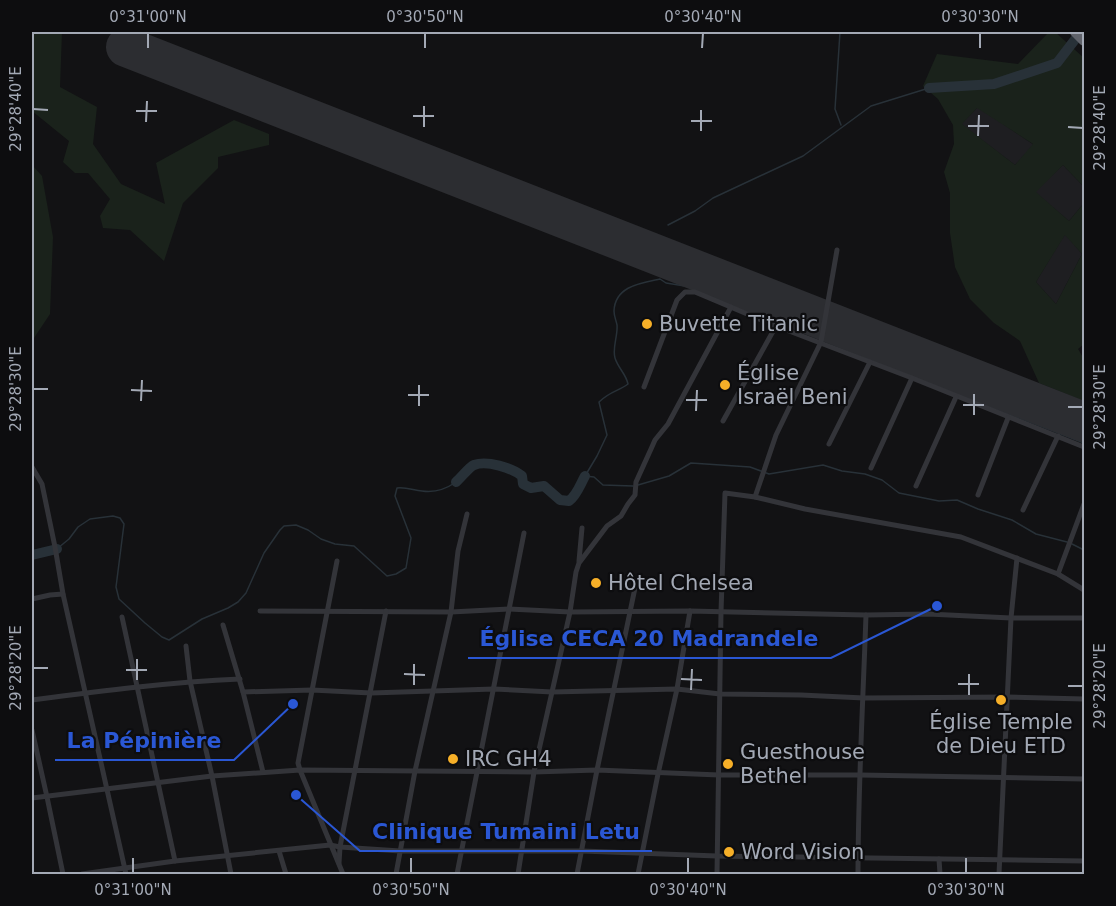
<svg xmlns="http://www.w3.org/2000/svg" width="1116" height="906" viewBox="0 0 1116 906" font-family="'DejaVu Sans',sans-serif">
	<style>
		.built { fill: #1e1e21 }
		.green { fill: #1a221b; fill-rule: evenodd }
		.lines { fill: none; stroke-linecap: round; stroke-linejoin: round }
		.stream { stroke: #283138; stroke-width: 1.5 }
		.river { stroke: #283138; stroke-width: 10 }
		.runway { stroke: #2c2d31; stroke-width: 40 }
		.street { stroke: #333439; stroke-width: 5 }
		.highway { stroke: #5f626a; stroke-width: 10 }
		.ticks { fill: none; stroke: #a3a9b5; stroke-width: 2 }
		.poi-dot { fill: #f6af28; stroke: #0d0d0f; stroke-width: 2 }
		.labels { text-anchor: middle; stroke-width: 4.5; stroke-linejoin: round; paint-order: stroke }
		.poi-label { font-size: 21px; fill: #a3a9b5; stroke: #0d0d0f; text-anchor: start }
		.leader { fill: none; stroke: #2a57d4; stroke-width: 2 }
		.callout-dot { fill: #2a57d4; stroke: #0d0d0f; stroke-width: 2 }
		.callout-label { font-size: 22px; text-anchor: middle; font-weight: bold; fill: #2a57d4; stroke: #0d0d0f; stroke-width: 4.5; stroke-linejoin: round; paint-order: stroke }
		.neatline { fill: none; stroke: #a3a9b5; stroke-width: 2 }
		.ticks-label { font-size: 15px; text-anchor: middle; fill: #a3a9b5 }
	</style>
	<rect width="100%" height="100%" fill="#121214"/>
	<g class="built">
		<path d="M123,33L1084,401V437L113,54Z"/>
		<path d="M978,107L1034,145L1015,165L961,124Z"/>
		<path d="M1063,165L1084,187V203L1069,221L1035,192Z"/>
		<path d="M1065,234L1082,254L1056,304L1036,282Z"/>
	</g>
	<g class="green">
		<path d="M35,32H62L60,87L97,107L93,144L121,184L165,204L156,163L234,120L269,134V145L218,157V168L183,203L164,261L130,230L103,228L100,216L110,199L88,173H75L63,162L69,141L32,111V36Z"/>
		<path d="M1049,32H1055L1084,58V187L1063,165L1036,192L1069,221L1084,203V344L1078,349L1084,359V401L1039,383L1020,341L994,323L970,299L955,267L950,233V193L944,172L954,144L953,125L938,99L923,86L937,54L1018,64ZM977,108L1033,144L1015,165L962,124ZM1065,235L1082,254L1056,304L1036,282Z"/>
		<path d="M32,165L42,176L53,237L50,314L32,341Z"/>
	</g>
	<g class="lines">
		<g class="stream">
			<path d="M840,32L835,109L841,125"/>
			<path d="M668,225L695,211L713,198L803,156L871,106L929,88"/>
			<path d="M825,341L898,370"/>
			<path d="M931,383L1084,443"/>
			<path d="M638,485L669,476L691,463L750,467L769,474L823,465L842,471L865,474L882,480L899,493L939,501L957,500L978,509L1012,520L1036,534L1067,542"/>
			<path d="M633,486L603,485L594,477L585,476L597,456L607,435L599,402C610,391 619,391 628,384C626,374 618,368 615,358C612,348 618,336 617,325C616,320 614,316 614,311C615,286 641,283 660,279L666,283L691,287L820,339"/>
			<path d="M1072,544L1084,550"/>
			<path d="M58,548L69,539L78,527L90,519L113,516L120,518L124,524L116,587L119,599L145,623L162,637L169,640L202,619L228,608L238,602L246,593L264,553L280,530L284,526L296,525L308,530L321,539L335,544L354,546L387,576L396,574L406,568L411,538L395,496L397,488C406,487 413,490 422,491C435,493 446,489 456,482"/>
		</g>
		<g class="river">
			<path d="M929,88L994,84L1057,63L1080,33"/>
			<path d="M456,482C461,478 469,467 474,465C487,460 512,468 522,476L523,484L531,488L544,486L560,500L569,501C577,495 580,485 585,476"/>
			<path d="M32,555L57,549"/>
		</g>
		<path class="runway" d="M126,47L1084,422"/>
		<g class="street">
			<path d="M644,387L677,300L685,292H695L776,326L912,378L1084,447"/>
			<path d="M723,421L776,326"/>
			<path d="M829,444L870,362"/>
			<path d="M32,467L42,484L55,547L63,594L126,874"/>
			<path d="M871,468L912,378"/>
			<path d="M916,486L956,397"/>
			<path d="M978,495L1008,418"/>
			<path d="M755,497L776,435L821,342L837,250"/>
			<path d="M1023,510L1058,436"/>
			<path d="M337,561L298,763L300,770L343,874"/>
			<path d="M579,561L582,528"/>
			<path d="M1058,574L1084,504"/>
			<path d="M32,599L50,595L63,594"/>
			<path d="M260,611L451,612L509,609L570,612L690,611L866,615L928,614L1011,618H1084"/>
			<path d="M122,617L175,861"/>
			<path d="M223,625L243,692L263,772"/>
			<path d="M186,646L190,681L212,776L231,874"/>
			<path d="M243,692L312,690L371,693L494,689L552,692L677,689L720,694L801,695L864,698L1007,697L1084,699"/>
			<path d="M32,700C101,691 170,682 240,679"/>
			<path d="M32,730L47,797L63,874"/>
			<path d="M32,798L212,776L300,770L534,772L597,770L719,775H860L1084,779"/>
			<path d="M279,851L286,874"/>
			<path d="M939,859L940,874"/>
			<path d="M339,863L340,847L386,611"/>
			<path d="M82,874L175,861L330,845L340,847L400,851H582L717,856L1084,861"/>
			<path d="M396,874L415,771L451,612L458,551L467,514"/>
			<path d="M457,874L524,533"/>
			<path d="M518,874L534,772L570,612L576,572L579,563L607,526L621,516L628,504L635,495L636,482L651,449L655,440L668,424L731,307"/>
			<path d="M577,874L597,770L635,588"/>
			<path d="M638,874L658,774L677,689L690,611"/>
			<path d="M717,874L721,612L725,493L755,497L805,509L961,537L1058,574L1084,590"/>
			<path d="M858,874C858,788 863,702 866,615"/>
			<path d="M999,874L1011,618L1017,558"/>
		</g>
		<path class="highway" d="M1075,32L1084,41"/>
	</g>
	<path class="ticks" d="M148,48V33M425,48V33M702,48L703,33M980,48V33M33,109L48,110M136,111H157M413,116H434M691,121H712M146,122L147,101M968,126H989M424,127V106M1068,127L1083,128M701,131V110M978,136L979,115M33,389H48M131,390L152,391M408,395H429M686,400H707M141,401L142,380M963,405H984M419,406V385M1068,407H1083M696,411L697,390M974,415V394M33,668H48M126,670H147M404,674L425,675M681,679L702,680M137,680V659M958,684H979M414,685V664M1068,686H1083M691,690L692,669M969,695V674M133,873V858M411,873V858M688,873V858M966,873V858"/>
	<g class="poi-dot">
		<circle cx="647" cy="324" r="6"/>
		<circle cx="725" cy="385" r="6"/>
		<circle cx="596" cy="583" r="6"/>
		<circle cx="1001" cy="700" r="6"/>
		<circle cx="453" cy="759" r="6"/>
		<circle cx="728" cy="764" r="6"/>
		<circle cx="729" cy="852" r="6"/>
	</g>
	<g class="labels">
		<g class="poi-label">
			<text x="659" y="331">Buvette Titanic</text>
			<text x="737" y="380">Église<tspan x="737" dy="24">Israël Beni</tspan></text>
			<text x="608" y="590">Hôtel Chelsea</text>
			<text x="1001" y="729" text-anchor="middle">Église Temple<tspan x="1001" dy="24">de Dieu ETD</tspan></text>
			<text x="740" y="759">Guesthouse<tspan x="740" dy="24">Bethel</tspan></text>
			<text x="465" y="766">IRC GH4</text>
			<text x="741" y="859">Word Vision</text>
		</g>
	</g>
	<path class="leader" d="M937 606L831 658H468M293 704L234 760H55M296 795L360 851H652"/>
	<g class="callout-dot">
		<circle cx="937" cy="606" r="6"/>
		<circle cx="293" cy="704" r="6"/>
		<circle cx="296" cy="795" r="6"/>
	</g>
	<g class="callout-label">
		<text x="649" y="646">Église CECA 20 Madrandele</text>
		<text x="144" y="748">La Pépinière</text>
		<text x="506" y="839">Clinique Tumaini Letu</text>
	</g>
	<rect width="1116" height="906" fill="none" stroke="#0d0d0f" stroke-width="66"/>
	<rect x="33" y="33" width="1050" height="840" class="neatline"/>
	<g class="ticks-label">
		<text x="148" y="22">0°31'00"N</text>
		<text x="425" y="22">0°30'50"N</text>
		<text x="703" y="22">0°30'40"N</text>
		<text x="980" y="22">0°30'30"N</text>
		<text transform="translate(16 109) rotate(-90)" y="5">29°28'40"E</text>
		<text transform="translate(1100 128) rotate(-90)" y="5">29°28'40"E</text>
		<text transform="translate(16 389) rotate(-90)" y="5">29°28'30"E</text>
		<text transform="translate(1100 407) rotate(-90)" y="5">29°28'30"E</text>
		<text transform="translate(16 668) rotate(-90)" y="5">29°28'20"E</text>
		<text transform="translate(1100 686) rotate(-90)" y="5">29°28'20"E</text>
		<text x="133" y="895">0°31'00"N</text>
		<text x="411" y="895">0°30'50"N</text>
		<text x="688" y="895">0°30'40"N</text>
		<text x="966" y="895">0°30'30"N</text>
	</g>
</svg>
